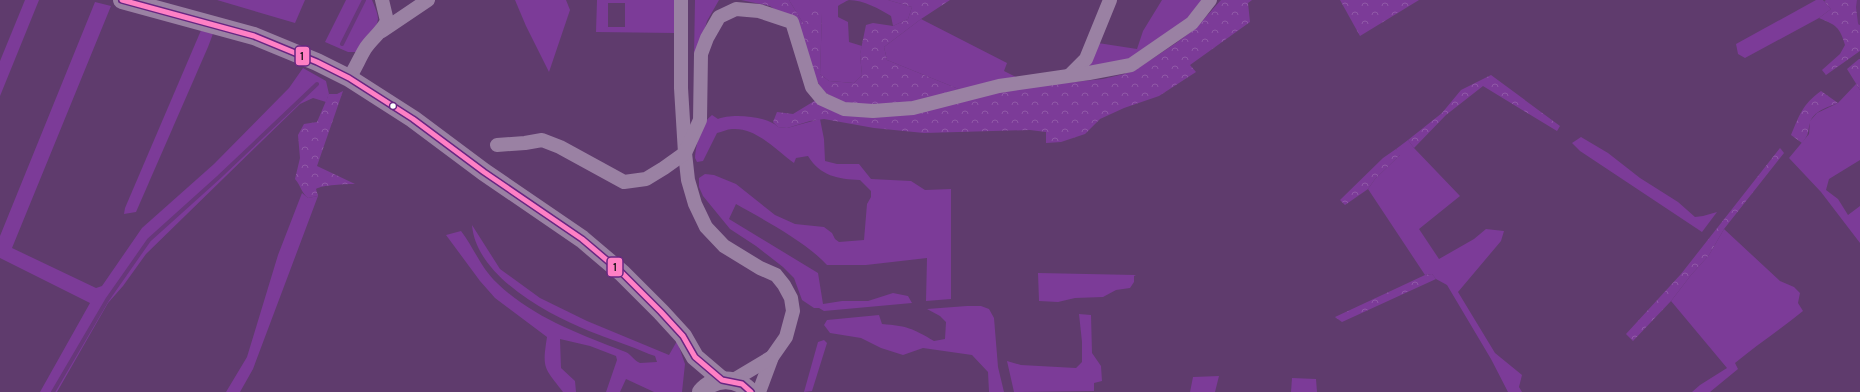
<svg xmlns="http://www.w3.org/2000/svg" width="1860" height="392" viewBox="0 0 1860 392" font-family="Karla,sans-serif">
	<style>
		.grass { fill: #7c3b98; fill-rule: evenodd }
		.forest { fill: url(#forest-crowns) }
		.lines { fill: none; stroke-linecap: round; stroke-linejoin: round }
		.stream { stroke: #67387a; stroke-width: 4 }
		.minor { stroke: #9a81a3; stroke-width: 14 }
		.tertiary { stroke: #9a81a3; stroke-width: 18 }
		.bus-1-casing { stroke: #672682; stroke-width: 8 }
		.bus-1 { stroke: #ff80c5; stroke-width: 5 }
		.bus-dot { fill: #fff; stroke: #672682; stroke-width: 1.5 }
		.line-badge { stroke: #672682; stroke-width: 1.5 }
		.pale-badge-label { font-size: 11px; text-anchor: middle; font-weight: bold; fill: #111 }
	</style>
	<defs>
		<pattern id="forest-crowns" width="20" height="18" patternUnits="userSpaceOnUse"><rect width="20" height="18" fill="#7c3b98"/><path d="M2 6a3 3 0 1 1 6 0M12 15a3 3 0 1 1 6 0" fill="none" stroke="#9058a7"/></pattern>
	</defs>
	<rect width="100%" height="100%" fill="#5f3b6d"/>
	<g class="grass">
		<path d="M25,0H39L0,96V61Z"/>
		<path d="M217,0H305L295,23Z"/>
		<path d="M346,0H372C374,5 378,13 378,19C377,30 364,43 357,52H348L325,42Z"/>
		<path d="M515,0H566L570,10L549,72L526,26Z"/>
		<path d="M597,0H675L676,33L596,32ZM608,3H625V27H608Z"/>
		<path d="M695,0H719L707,21L697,55L694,56Z"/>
		<path d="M789,0H888L912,7L908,19L893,26L891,16C879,9 864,0 849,0C846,1 841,4 838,6V17L848,22L849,42L862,46L860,54L862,75L854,83L829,81L820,74L822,13L803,23Z"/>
		<path d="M1162,0H1205L1180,27L1131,58L1105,68L1087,66L1098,43L1137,49L1143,31Z"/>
		<path d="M1816,0H1823L1831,9L1819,18L1745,58L1738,54L1736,44Z"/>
		<path d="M95,2L111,6L12,248L96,288L102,286L142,228L214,164L289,88L303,68L326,81L329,94L326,102L313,98L300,104L146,254L123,286L108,303L57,392H40L90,303L0,258V236Z"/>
		<path d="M921,19L1007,63L1004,71L1016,77L961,90L887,60L884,47Z"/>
		<path d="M202,28L214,31L208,47L136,212L124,214L125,208Z"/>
		<path d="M1856,84L1860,90V160L1829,179L1826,190L1838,199L1848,215L1860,206V243L1821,192L1789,158L1809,134L1810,121L1817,113L1838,103Z"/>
		<path d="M712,115L718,119C731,113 768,116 778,127L787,128L820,119L824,139L825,161L837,164H859L871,179L911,181L925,190L951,189V299L926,301L927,258L866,265H827C805,241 764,220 736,204L729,219L818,273L823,304L842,301H868L893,293L908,296L912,303L824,311L819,308H814L802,300L794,278L783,267L756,246L730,229L703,196L699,187V178L705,174L714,175L736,184L775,215L795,224L824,227L832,233L835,239L839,242L864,240L867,204L871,197V191L860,180C838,179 820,176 808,156L796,158L794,163C776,150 756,127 732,129C727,129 722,132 717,133L703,161L697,162L695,158C696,144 701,123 712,115Z"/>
		<path d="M1581,137L1608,153L1640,178L1678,202L1695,217L1703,216L1717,212L1702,232L1580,151L1572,143Z"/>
		<path d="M1408,140L1414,148L1460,196L1419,229L1439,259L1474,239L1486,229L1504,231L1501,241L1458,292L1495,353L1522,375L1519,387L1522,392H1508L1491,359L1447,285L1436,279L1432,274L1425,275L1368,189L1375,179L1400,155L1396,149Z"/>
		<path d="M302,193L308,198L318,196L253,369L240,392H226L247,357L278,255Z"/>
		<path d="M472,225L500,269L540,298L587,321L669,355L677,341L685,364L682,392H654L626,379L620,392H606L617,360L616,356L590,346L560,339L561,368L575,381L576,392H563C544,367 542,369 547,337L495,298L480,281L446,235L461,231C474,248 481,268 497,283C532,317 579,334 623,351C631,353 633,360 640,363L657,362L655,356L649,354C629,345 609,339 589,331C547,314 476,276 472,225Z"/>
		<path d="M1724,229L1780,281L1794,287L1800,293L1798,303L1803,311C1781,329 1757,345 1735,363L1738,369L1710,392H1692L1700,385L1727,368L1671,301L1691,275L1709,255Z"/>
		<path d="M1038,273L1136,275L1134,276V282L1130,288L1116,290L1103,297L1075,298L1058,302L1039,301Z"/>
		<path d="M967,306H981L989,309L994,318L998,367L1004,392H989L988,372L972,355L923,348L903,355L881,348L861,338L830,333L824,325L827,320L879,315L882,324C907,326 912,328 934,341L945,339L946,322L940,316L927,309Z"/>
		<path d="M1079,314L1091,315L1092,353L1101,366L1102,381L1094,383V391L1014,392L1007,361L1021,365L1076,368L1082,362V342Z"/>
		<path d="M824,340L827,343L812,391L804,392L818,342Z"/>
		<path d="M1219,376L1215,392H1190L1193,377Z"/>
		<path d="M1292,378L1316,379L1317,392H1291Z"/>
	</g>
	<g class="forest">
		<path d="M741,0H789L803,23L810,18L812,6L815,5L822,13L820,74L829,81L854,83L862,75L860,54L866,25L873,23L893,26L908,19L912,7L888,0H950L921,19L884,47L887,60L961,90L917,104L874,107L843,104L823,91L814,76L792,22L770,6Z"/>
		<path d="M1221,0H1252L1248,3L1250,22L1190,65L1196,72L1159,96L1124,108L1100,119L1085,134L1061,142L1046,143V132L1030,130L924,133L874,128L824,119L810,121L787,128L778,127L773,122L777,112L793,114L816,100L840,113L1006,89L1103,79L1124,74L1152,59L1176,43L1196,28Z"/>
		<path d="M1340,0H1419L1360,36Z"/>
		<path d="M1826,0H1860V51L1826,75L1822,70L1840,54L1845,45C1840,27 1836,25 1819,18L1831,9L1824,1Z"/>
		<path d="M1859,59H1860V90L1847,69Z"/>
		<path d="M1491,75L1560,126L1557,131L1483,86L1446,115L1414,148L1408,140L1442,113L1461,90Z"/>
		<path d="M343,91L317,166L355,184C347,184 321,185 316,189L318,196L308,198C301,192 301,186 295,179L300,158L298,135L304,124L317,122L329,94H337Z"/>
		<path d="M1821,91L1838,103C1828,107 1813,111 1810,123C1807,133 1810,133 1802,143L1791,135C1800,114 1802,105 1821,91Z"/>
		<path d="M1780,148L1784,153L1724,229L1709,255L1691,275L1671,301L1633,341L1626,334L1681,274Z"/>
		<path d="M1396,149L1401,154L1375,179L1368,189L1345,205L1340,200L1383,158Z"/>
		<path d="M1432,274L1436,279L1342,322L1335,317L1425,275Z"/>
	</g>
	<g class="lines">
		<g class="stream">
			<path d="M1859,0L1858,7L1860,23"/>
			<path d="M342,44L364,0"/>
			<path d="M53,392L107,300L149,240L219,177L317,84"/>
		</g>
		<g class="minor">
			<path d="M681,0V88L685,153L688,180L695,204L706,227L724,246L760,268L776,275L784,285L791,298L793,311L786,337L772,357L759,392"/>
			<path d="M382,31L428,0"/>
			<path d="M1070,75L1086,59L1110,0"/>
			<path d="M349,78C355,69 359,59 365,49C371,39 382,32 387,21L382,0"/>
			<path d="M497,145L525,143L542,140L560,147L624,182L646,179L664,168L685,153L700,120L701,54L707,38L719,17L736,9L759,11L792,22L812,87L822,99L844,109L873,111L913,108L999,86L1089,73L1131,65L1192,23L1210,0"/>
			<path d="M732,381L772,357"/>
		</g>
		<g class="tertiary">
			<path d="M122,0L254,36L317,62L349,78L413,119L484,172L582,239L622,273L661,312L683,336L695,357L722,380"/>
			<path d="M701,392C715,376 737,377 751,392"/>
		</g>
		<defs>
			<path id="bus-1" d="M122,0L254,36L317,62L349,78L413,119L484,172L582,239L622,273L661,312L683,336L695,357L722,380L742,384L751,392"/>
		</defs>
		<use href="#bus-1" class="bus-1-casing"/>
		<use href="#bus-1" class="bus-1"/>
	</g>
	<circle class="bus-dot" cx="393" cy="106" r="3.5"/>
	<g class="line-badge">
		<rect x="295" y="46" width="15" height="20" rx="4" fill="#ff80c5"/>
		<rect x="607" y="257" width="16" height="20" rx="4" fill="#ff80c5"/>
	</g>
	<g class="pale-badge-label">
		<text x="302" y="60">1</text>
		<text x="615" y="271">1</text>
	</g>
</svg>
